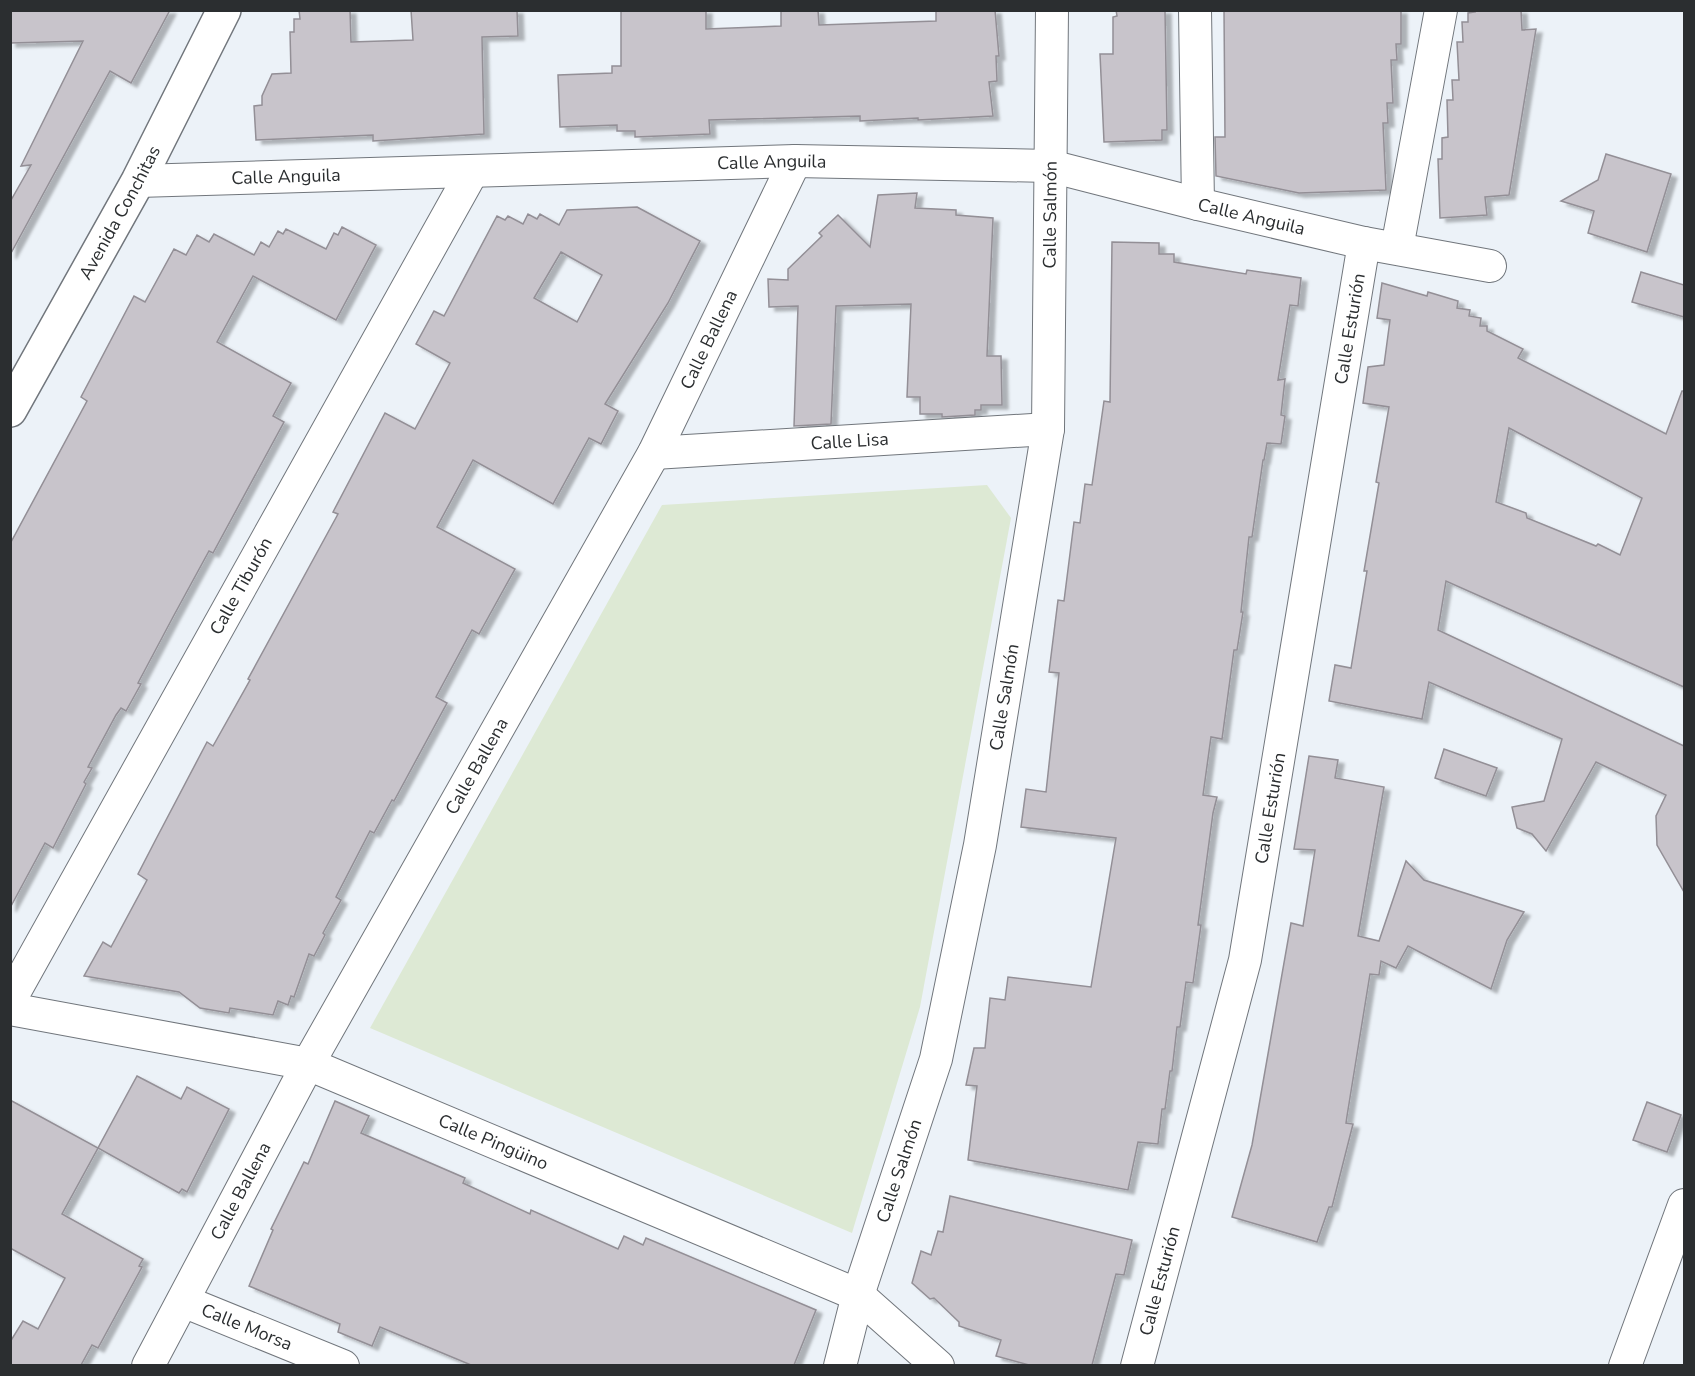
<svg xmlns="http://www.w3.org/2000/svg" width="1695" height="1376" viewBox="0 0 1695 1376" font-family="'Nunito Sans',sans-serif">
	<style>
		.green { fill: #dde9d4 }
		.building { fill: #c8c4cb; stroke: #938f96; stroke-width: 1.5; fill-rule: evenodd; filter: url(#shadow) }
		.lines { fill: none; stroke-linecap: round; stroke-linejoin: round }
		.street-casing { stroke: #71767c; stroke-width: 34 }
		.secondary-casing { stroke: #71767c; stroke-width: 36 }
		.street { stroke: #fff; stroke-width: 32 }
		.secondary { stroke: #fff; stroke-width: 33 }
		.labels { text-anchor: middle; stroke-width: 4.5; stroke-linejoin: round; paint-order: stroke }
		.street-label { font-size: 18px; fill: #2b2e30; stroke: #fff }
	</style>
	<defs>
		<filter id="shadow"><feDropShadow dx="6" dy="4" stdDeviation="1.5" flood-color="#0004"/></filter>
	</defs>
	<rect width="100%" height="100%" fill="#ecf2f8"/>
	<path class="green" d="M987,485L1011,518L920,1007L852,1233L370,1028L662,505Z"/>
	<g class="building">
		<path d="M10,10H170L131,83L110,71L10,255V202L31,165L21,166L83,41L10,43Z"/>
		<path d="M299,10H350L351,42L413,40L411,10H517L518,36L482,37L484,134L373,141V135L256,140L254,106L262,105V96L272,74L291,73L290,32H294V19H300Z"/>
		<path d="M621,10H706V29L781,26V10H818L819,25L936,21V10H995L999,56H996L997,81L989,82L993,116L918,120V118L860,121V116L709,120L710,134L635,137V131H617V125L560,127L558,75L612,73V66H621Z"/>
		<path d="M1116,10H1165L1167,130H1162V140L1104,142L1100,54H1113V17L1117,16Z"/>
		<path d="M1224,10H1401V44H1396L1397,60H1391L1393,103H1387L1388,123H1383L1386,190L1299,193L1216,176L1215,137H1225Z"/>
		<path d="M1474,10H1521L1522,30L1536,29L1509,195L1485,197L1487,215L1440,218L1438,159H1442V138L1448,137L1447,100H1453L1452,80H1459L1457,42H1463L1462,22H1468V13L1475,12Z"/>
		<path d="M1606,154L1671,174L1647,252L1588,233L1594,211L1561,201L1598,180Z"/>
		<path d="M917,193L915,208L956,210V215L993,218L987,356H1001L1002,405H981V410H975V415L942,417V414H920V397H907L911,304L836,306L831,424L794,426L798,306L769,307L768,279L788,280V269L822,236L819,233L838,215L870,247L878,195Z"/>
		<path d="M637,207L700,241L668,303L605,404L618,411L601,444L589,438L553,504L473,460L437,527L515,569L479,634L472,630L436,697L447,703L394,801L392,800L374,833L370,831L336,897L341,900L323,933L325,935L314,956L309,954L294,997L291,996L288,1005L278,1001L273,1015L230,1008L229,1013L200,1008L179,992L84,976L103,942L111,947L147,880L138,874L155,841L207,742L213,746L250,680L248,679L338,514L333,512L385,413L415,429L450,363L416,344L434,311L444,316L497,216L505,220L508,216L523,224L528,214L537,219L540,214L559,225L567,210ZM561,252L602,275L577,322L534,298Z"/>
		<path d="M342,227L376,245L336,320L253,276L217,342L291,383L273,416L284,422L213,553L209,551L173,617L138,683L141,684L126,711L121,708L116,715L88,767L92,768L84,782L86,784L53,848L45,843L10,908V544L87,401L81,397L134,296L145,302L174,249L186,255L197,235L209,242L214,234L254,255L261,242L269,247L278,231L283,234L286,229L326,249L334,233L338,235Z"/>
		<path d="M1112,242L1159,243V254H1174V262L1246,274L1247,270L1301,278L1298,306L1290,305L1278,380L1285,379L1281,415L1285,416L1281,444L1267,443L1264,460H1263L1252,537H1249L1241,612H1243L1237,650H1234L1222,739L1211,737L1203,795L1217,797L1213,813L1198,925H1201L1193,983L1186,982L1180,1027H1177L1172,1071H1170L1165,1109H1162L1158,1144L1138,1142L1128,1190L968,1160L977,1086L966,1085L974,1048H985L990,998L1005,1000L1008,977L1091,987L1096,957L1116,838L1021,827L1026,789L1046,792L1059,673L1049,672L1058,600L1064,601L1074,522L1080,523L1085,484L1092,485L1104,401L1110,402Z"/>
		<path d="M1641,272L1684,285V317L1632,302Z"/>
		<path d="M1382,283L1427,296L1428,292L1458,301L1457,308L1470,310L1469,316L1481,318L1480,326H1487V331L1523,349L1518,358L1666,434L1682,391H1684V687L1446,581L1438,630L1684,746V892L1657,845L1656,816L1666,795L1596,762L1546,851L1532,834L1517,828L1512,807L1544,801L1562,739L1429,682L1422,719L1329,701L1335,665L1351,668L1367,571H1364L1379,483L1376,482L1389,407L1363,403L1368,367L1384,365L1390,320L1377,318ZM1509,428L1642,498L1620,555L1598,544L1596,546L1527,518L1526,513L1496,502Z"/>
		<path d="M1444,749L1497,768L1486,796L1435,778Z"/>
		<path d="M1309,756L1338,760L1335,778L1384,787L1358,936L1379,941L1406,861L1424,880L1524,912L1507,940L1491,989L1408,946L1396,968L1381,961L1379,975L1370,974L1347,1116L1346,1123L1353,1124L1332,1207H1329L1317,1242L1232,1217L1252,1145L1291,923L1303,926L1315,850L1294,849Z"/>
		<path d="M137,1076L181,1099L187,1087L229,1109L187,1192L182,1189L179,1193L98,1148Z"/>
		<path d="M10,1100L98,1148L62,1214L143,1259L139,1266L142,1267L98,1348L92,1345L81,1365H10V1342L23,1321L38,1329L65,1278L10,1248Z"/>
		<path d="M335,1101L369,1116L361,1133L465,1178L463,1183L530,1214L531,1210L618,1249L624,1236L643,1245L646,1238L816,1310L794,1365H471L380,1327L372,1346L338,1332L340,1324L249,1286L273,1230L271,1229L304,1162L308,1164Z"/>
		<path d="M1647,1102L1681,1115L1667,1152L1633,1140Z"/>
		<path d="M950,1196L1132,1240L1124,1275L1116,1274L1092,1365H1029L996,1356L1001,1340L959,1326V1322L934,1298L930,1299L912,1283L921,1251L931,1255L938,1231L943,1232Z"/>
	</g>
	<g class="lines">
		<defs>
			<g id="street">
				<path d="M1195,10L1198,204"/>
				<path id="s1" d="M138,181L795,161L1050,166L1198,204L1364,243L1490,266"/>
				<path d="M1397,248L1441,10"/>
				<path id="s2" d="M654,453L1048,429"/>
				<path id="s3" d="M10,1000L472,172"/>
				<path id="s4" d="M10,1009L308,1064L858,1295L938,1366"/>
				<path id="s5" d="M183,1301L343,1366"/>
				<path id="s6" d="M148,1366L308,1064L654,453L795,161"/>
				<path id="s7" d="M840,1366L858,1295L936,1059L980,845L1048,429L1052,10"/>
				<path id="s8" d="M1137,1366L1245,960L1364,243"/>
				<path d="M1625,1366L1684,1205"/>
			</g>
			<g id="secondary">
				<path id="s9" d="M10,410L138,181L224,10"/>
			</g>
		</defs>
		<use href="#street" class="street-casing"/>
		<use href="#secondary" class="secondary-casing"/>
		<use href="#street" class="street"/>
		<use href="#secondary" class="secondary"/>
	</g>
	<g class="labels">
		<g class="street-label">
			<text dy="6" stroke="none"><textPath href="#s1" startOffset="634">Calle Anguila</textPath></text>
			<text dy="6" stroke="none"><textPath href="#s1" startOffset="148">Calle Anguila</textPath></text>
			<text dy="6" stroke="none"><textPath href="#s9" startOffset="226">Avenida Conchitas</textPath></text>
			<text dy="6" stroke="none"><textPath href="#s7" startOffset="1176">Calle Salmón</textPath></text>
			<text dy="6" stroke="none"><textPath href="#s1" startOffset="1120">Calle Anguila</textPath></text>
			<text dy="6" stroke="none"><textPath href="#s8" startOffset="1060">Calle Esturión</textPath></text>
			<text dy="6" stroke="none"><textPath href="#s6" startOffset="1170">Calle Ballena</textPath></text>
			<text dy="6" stroke="none"><textPath href="#s2" startOffset="196">Calle Lisa</textPath></text>
			<text dy="6" stroke="none"><textPath href="#s3" startOffset="474">Calle Tiburón</textPath></text>
			<text dy="6" stroke="none"><textPath href="#s7" startOffset="690">Calle Salmón</textPath></text>
			<text dy="6" stroke="none"><textPath href="#s6" startOffset="684">Calle Ballena</textPath></text>
			<text dy="6" stroke="none"><textPath href="#s8" startOffset="574">Calle Esturión</textPath></text>
			<text dy="6" stroke="none"><textPath href="#s4" startOffset="504">Calle Pingüino</textPath></text>
			<text dy="6" stroke="none"><textPath href="#s7" startOffset="204">Calle Salmón</textPath></text>
			<text dy="6" stroke="none"><textPath href="#s6" startOffset="198">Calle Ballena</textPath></text>
			<text dy="6" stroke="none"><textPath href="#s8" startOffset="88">Calle Esturión</textPath></text>
			<text dy="6" stroke="none"><textPath href="#s5" startOffset="69">Calle Morsa</textPath></text>
		</g>
	</g>
	<rect width="1695" height="1376" fill="none" stroke="#2b2e30" stroke-width="24"/>
</svg>
